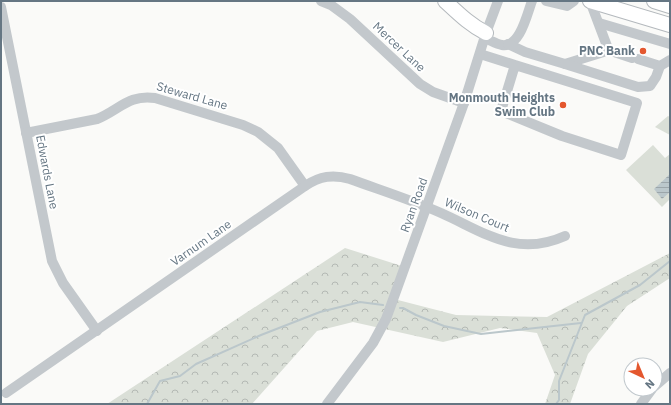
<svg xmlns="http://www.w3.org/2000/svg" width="671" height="405" viewBox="0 0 671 405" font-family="'IBM Plex Sans',sans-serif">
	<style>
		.forest { fill: url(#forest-crowns) }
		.park { fill: #dadfd7 }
		.water { fill: url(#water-rules) }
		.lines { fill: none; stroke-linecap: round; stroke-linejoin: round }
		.stream { stroke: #bbc7cb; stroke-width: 2 }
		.highway-casing { stroke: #b4b9bd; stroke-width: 16 }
		.minor { stroke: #c3c8cc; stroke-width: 10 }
		.highway { stroke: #fff; stroke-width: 14 }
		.poi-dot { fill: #e4572e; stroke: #fff; stroke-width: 1.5 }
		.labels { text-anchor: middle; stroke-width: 4; stroke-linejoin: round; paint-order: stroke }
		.street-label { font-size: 12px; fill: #657683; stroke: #fff }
		.poi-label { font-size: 12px; font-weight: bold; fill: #657683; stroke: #fff; text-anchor: end }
	</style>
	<defs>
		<pattern id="forest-crowns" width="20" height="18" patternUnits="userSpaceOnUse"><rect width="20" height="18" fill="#dadfd7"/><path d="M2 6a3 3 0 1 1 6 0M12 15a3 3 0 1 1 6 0" fill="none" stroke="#b4b9b4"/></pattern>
		<pattern id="water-rules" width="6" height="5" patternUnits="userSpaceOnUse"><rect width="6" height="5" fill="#bbc7cb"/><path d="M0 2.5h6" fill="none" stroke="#9ca6aa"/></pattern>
	</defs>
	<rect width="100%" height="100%" fill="#fafaf8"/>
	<path class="forest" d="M345,248L405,267L394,299L456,315L547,317L670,253V278L627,306L588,354L570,404H545L555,375L537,333L500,328L443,342L353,322L317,331L252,404H107Z"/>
	<g class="park">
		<path d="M668,116L670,117V135L655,127Z"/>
		<path d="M653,145L665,158L670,154V199L662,207L626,170Z"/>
	</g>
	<path class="water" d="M670,174V192L662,199L654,189Z"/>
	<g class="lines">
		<g class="stream">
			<path d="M400,308H403L416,315L444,326L481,334L581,323"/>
			<path d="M147,404L160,381L180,376L196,364L261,335L320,312L360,302L383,305"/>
			<path d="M556,404L559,400V381L585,315L640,285L670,261"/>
		</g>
		<defs>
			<g id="highway">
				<path d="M445,1C458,13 470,25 486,33"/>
				<path d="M590,1L670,25"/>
				<path d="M654,1L670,6"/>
			</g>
		</defs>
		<use href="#highway" class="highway-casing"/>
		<g class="minor">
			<path d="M321,1L331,5L350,19L420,84L433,92L464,103"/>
			<path d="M546,1L567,6L574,1"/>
			<path d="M590,1L607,46L611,51L632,58"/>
			<path d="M1,7L52,261L63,283L97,331"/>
			<path d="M599,23L670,44"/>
			<path d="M484,38C490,40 496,44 502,45C520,48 527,14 532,1"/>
			<path d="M508,44L525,52L565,64L610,50"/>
			<path d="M480,54L515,65L501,111L562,136L621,155L637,103L515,65"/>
			<path d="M638,59L660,66L670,60"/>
			<path d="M565,64L638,87L650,86L656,77L660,66"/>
			<path d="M26,133L97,119C119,110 129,94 155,98L243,125L258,132L278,148L305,186"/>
			<path d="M655,386L670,373"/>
			<path d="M6,393L305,186C320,176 333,174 350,179C380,190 412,200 441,213C484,232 516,258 565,236"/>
			<path d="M327,404L373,343L386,319L464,103L486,33L498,1"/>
			<path d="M641,404L652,389"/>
		</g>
		<use href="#highway" class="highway"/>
	</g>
	<g class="poi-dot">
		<circle cx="643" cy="51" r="4"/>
		<circle cx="563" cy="105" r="4"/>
	</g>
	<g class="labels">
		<g class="street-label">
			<text transform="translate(399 47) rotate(43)" y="4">Mercer Lane</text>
			<text transform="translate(192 96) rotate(16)" y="4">Steward Lane</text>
			<text transform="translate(47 172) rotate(79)" y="4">Edwards Lane</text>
			<text transform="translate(414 205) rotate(-70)" y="4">Ryan Road</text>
			<text transform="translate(477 215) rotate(23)" y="4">Wilson Court</text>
			<text transform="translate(201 243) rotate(-35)" y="4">Varnum Lane</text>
		</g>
		<g class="poi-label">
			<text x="635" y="55">PNC Bank</text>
			<text x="555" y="102">Monmouth Heights<tspan x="555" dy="14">Swim Club</tspan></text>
		</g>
	</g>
	<rect width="671" height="405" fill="none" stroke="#657683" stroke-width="4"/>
	<g transform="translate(643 377) rotate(136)"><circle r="19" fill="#ffffff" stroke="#c1c8cd"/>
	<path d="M0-3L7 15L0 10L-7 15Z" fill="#e4572e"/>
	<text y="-6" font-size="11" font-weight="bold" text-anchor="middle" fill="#657683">N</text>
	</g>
</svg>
